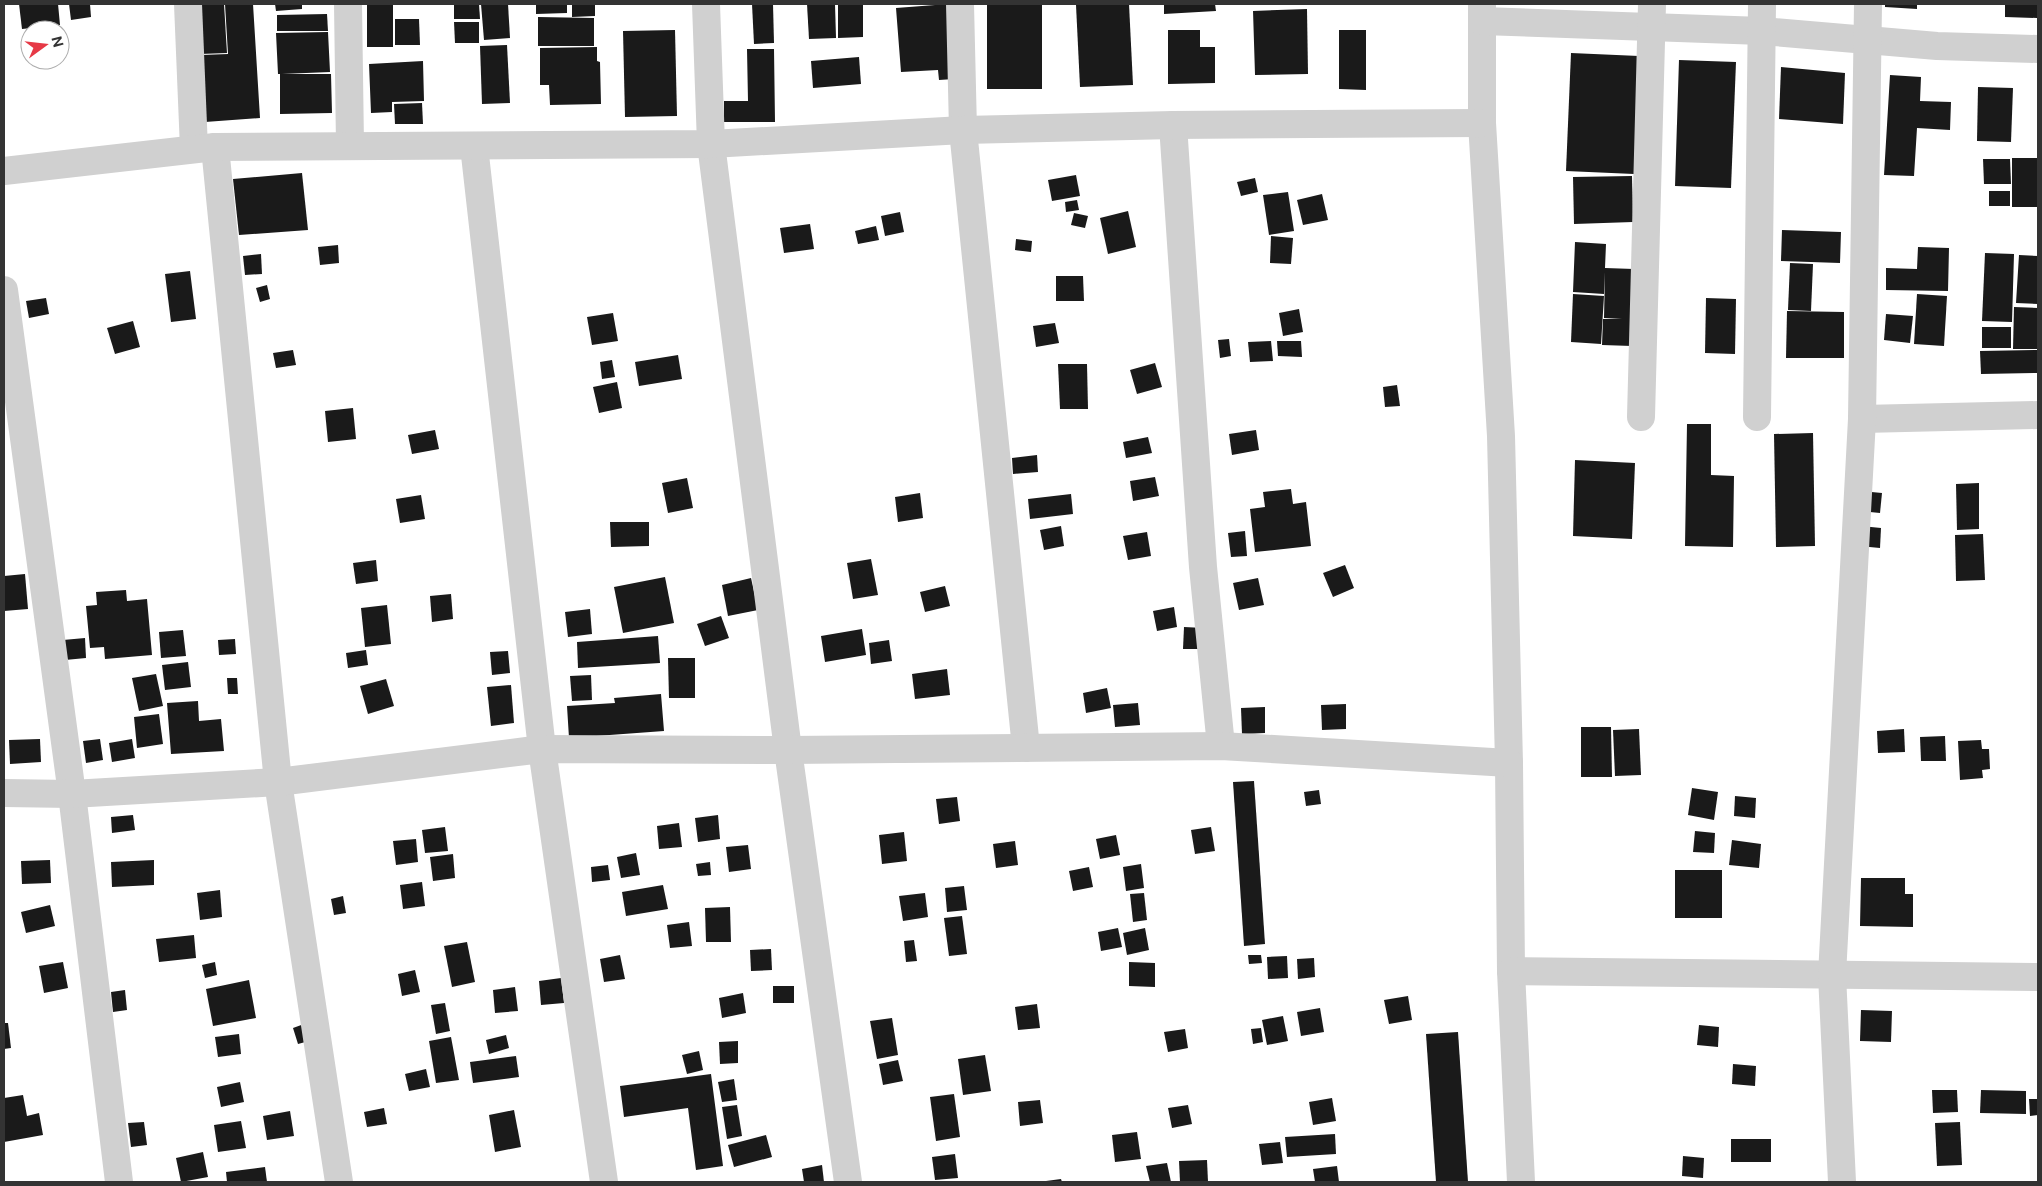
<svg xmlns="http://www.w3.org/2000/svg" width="2042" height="1186" viewBox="0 0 2042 1186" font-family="'Public Sans',sans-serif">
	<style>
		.building { fill: #1a1a1a }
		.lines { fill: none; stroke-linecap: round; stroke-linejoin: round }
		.street { stroke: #d0d0d0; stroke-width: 28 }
	</style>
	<rect width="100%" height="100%" fill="#fff"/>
	<g class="building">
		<path d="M19,4H58L60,25L22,29Z"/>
		<path d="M69,4H90L91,17L71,20Z"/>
		<path d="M197,4H224L227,53L200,54Z"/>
		<path d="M225,4H253L260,118L205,122L201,55L228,54Z"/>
		<path d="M275,4H302V9L276,11Z"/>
		<rect x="367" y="4" width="26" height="43"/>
		<path d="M454,4H479L480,19H454Z"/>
		<path d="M481,4H508L510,38L484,40Z"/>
		<path d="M536,4H567V13L536,14Z"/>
		<path d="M572,4H595V16L572,17Z"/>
		<path d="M752,4H773L774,43L754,44Z"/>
		<path d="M807,4H835L836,38L809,39Z"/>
		<path d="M838,4H863V37L838,38Z"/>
		<path d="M948,4L954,79L939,80L938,70L901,72L896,8Z"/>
		<rect x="987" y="4" width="55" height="85"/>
		<path d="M1129,4L1133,85L1080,87L1076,5Z"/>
		<path d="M1164,4H1215L1216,11L1164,14Z"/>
		<path d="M1885,4H1917V9L1885,7Z"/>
		<path d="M2005,4H2038L2037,18L2005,17Z"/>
		<path d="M1307,9L1308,74L1255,75L1253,11Z"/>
		<path d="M327,14L328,31H277V15Z"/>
		<path d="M538,17L594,18V46H538Z"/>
		<path d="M395,19H419L420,45H395Z"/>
		<path d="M454,22H479V43H455Z"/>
		<path d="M675,30L677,116L625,117L623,31Z"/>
		<path d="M1168,30H1200V47H1215V83L1168,84Z"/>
		<path d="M1339,30H1366V90L1339,89Z"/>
		<path d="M328,32L330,72L282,74H331L332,113L280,114V74H278L276,33Z"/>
		<path d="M507,45L510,103L482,104L480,46Z"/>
		<path d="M597,47V61L600,62L601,104L550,105L549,85H540V48Z"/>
		<path d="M747,49H774L775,122H724V101H748Z"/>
		<path d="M1571,53L1639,56L1634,174L1566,171Z"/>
		<path d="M859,57L861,84L813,88L811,61Z"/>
		<path d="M1679,60L1736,62L1731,188L1675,186Z"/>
		<path d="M423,61L424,101L392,102V112L371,113L369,64Z"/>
		<path d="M1781,67L1845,73L1843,124L1779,119Z"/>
		<path d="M1890,75L1921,77L1920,101L1951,102L1950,130L1917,128L1914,176L1884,175Z"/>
		<path d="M1978,87L2013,88L2011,142L1977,141Z"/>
		<path d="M422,103L423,124H395L394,104Z"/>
		<rect x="2012" y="158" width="26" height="49"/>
		<path d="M1983,159H2010L2011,184H1984Z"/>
		<path d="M302,173L308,230L239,235L233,179Z"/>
		<path d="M1076,175L1080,196L1052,201L1048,180Z"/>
		<path d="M1632,176L1633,222L1574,224L1573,177Z"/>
		<path d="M1255,178L1258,192L1241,196L1237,182Z"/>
		<rect x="1989" y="191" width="21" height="15"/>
		<path d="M1288,192L1294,231L1269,235L1263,195Z"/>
		<path d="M1322,194L1328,220L1303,225L1297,200Z"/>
		<path d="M1077,200L1079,210L1066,212L1065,202Z"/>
		<path d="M1128,211L1136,247L1108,254L1100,218Z"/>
		<path d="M900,212L904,232L885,236L881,216Z"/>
		<path d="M1074,213L1088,216L1085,228L1071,225Z"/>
		<path d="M810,224L814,249L784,253L780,228Z"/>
		<path d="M876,226L879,240L858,244L855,231Z"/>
		<path d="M1782,230L1841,232L1840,263L1781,261Z"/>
		<path d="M1271,236L1293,238L1291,264L1270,263Z"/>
		<path d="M1016,239L1032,241L1031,252L1015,250Z"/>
		<path d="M1575,242L1606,244L1605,268L1634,269L1632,346L1602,345L1603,319H1622L1604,318L1605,272L1604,294L1573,292Z"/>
		<path d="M338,245L339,263L320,265L318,247Z"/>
		<path d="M1918,247L1949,248L1948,291L1886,290V268L1917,269Z"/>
		<path d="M1985,253L2014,254L2012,322L1982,321Z"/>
		<path d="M261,254L262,274L245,275L243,256Z"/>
		<path d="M2019,255L2038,256V304L2016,303Z"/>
		<path d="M1790,263L1813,264L1811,311L1788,310Z"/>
		<path d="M190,271L196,319L171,322L165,274Z"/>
		<path d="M1056,276H1083L1084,301H1056Z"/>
		<path d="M267,285L270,299L260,302L256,288Z"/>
		<path d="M1573,294L1604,296L1601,344L1571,342Z"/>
		<path d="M1917,294L1947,296L1944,346L1914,344Z"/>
		<path d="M46,298L49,314L29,318L26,301Z"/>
		<path d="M1706,298L1736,299L1735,354L1705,353Z"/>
		<path d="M2014,307L2038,308V349H2013Z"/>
		<path d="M1299,309L1303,332L1283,336L1279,313Z"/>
		<path d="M1787,311L1844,312V358H1786Z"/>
		<path d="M613,313L618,341L592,345L587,317Z"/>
		<path d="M1886,314L1913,316L1910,343L1884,340Z"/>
		<path d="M133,321L140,347L115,354L107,328Z"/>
		<path d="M1055,323L1059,343L1036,347L1033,326Z"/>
		<rect x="1982" y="327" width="29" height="21"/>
		<path d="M1229,339L1231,356L1220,358L1218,340Z"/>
		<path d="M1271,341L1273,361L1250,362L1248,342Z"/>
		<path d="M1277,341H1301L1302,357L1278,356Z"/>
		<path d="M293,350L296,365L276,368L273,353Z"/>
		<path d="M2038,350V373L1981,374L1980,351Z"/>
		<path d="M678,355L682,379L639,386L635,362Z"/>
		<path d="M612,360L615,377L602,379L600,362Z"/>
		<path d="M1155,363L1162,387L1137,394L1130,370Z"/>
		<path d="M1058,364H1087L1088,409H1060Z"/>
		<path d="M617,382L622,408L599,413L593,387Z"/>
		<path d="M1397,385L1400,406L1385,407L1383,387Z"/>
		<path d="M353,408L356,439L328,442L325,411Z"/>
		<path d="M1687,424H1711V475L1734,476L1733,547L1685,546Z"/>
		<path d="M435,430L439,449L412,454L408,435Z"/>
		<path d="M1256,430L1259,450L1232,455L1229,434Z"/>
		<path d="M1813,433L1815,546L1776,547L1774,434Z"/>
		<path d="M1148,437L1152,453L1126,458L1123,442Z"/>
		<path d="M1037,455L1038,472L1013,474L1012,458Z"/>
		<path d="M1575,460L1635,463L1632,539L1573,536Z"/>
		<path d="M1155,477L1159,496L1133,501L1130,481Z"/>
		<path d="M687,478L693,508L668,513L662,483Z"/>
		<path d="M1979,483V529L1957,530L1956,484Z"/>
		<path d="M1291,489L1293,504L1306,502L1311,546L1255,552L1250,509L1265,507L1263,492Z"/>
		<path d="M1861,491L1882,493L1880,513L1860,511Z"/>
		<path d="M920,493L923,518L898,522L895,497Z"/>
		<path d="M1071,494L1073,514L1030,519L1028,499Z"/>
		<path d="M421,495L425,519L400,523L396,499Z"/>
		<path d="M610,522H649V546L611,547Z"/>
		<path d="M1061,526L1064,546L1044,550L1040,530Z"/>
		<path d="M1861,526L1881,528L1880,548L1859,546Z"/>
		<path d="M1245,531L1247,556L1231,557L1228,533Z"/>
		<path d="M1147,532L1151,556L1128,560L1123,536Z"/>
		<path d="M1983,534L1985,580L1956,581L1955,535Z"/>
		<path d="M871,559L878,595L853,599L847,563Z"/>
		<path d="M376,560L378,581L356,584L353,563Z"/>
		<path d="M1345,565L1354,588L1333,597L1323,573Z"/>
		<path d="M25,574L28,609L4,611V576Z"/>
		<path d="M665,577L674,623L623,633L614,587Z"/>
		<path d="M751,578L758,610L728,616L722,585Z"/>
		<path d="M1258,578L1264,605L1239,610L1233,583Z"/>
		<path d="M945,586L950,606L925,612L920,592Z"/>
		<path d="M126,590L127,601L147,599L152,655L105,659L104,647L90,648L86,606L97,605L96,592Z"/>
		<path d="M451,594L453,619L432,622L430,596Z"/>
		<path d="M387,605L391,644L365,647L361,608Z"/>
		<path d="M1174,607L1177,627L1157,631L1153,611Z"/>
		<path d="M590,609L592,634L568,637L565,612Z"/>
		<path d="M721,616L729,638L705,646L697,624Z"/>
		<path d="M1184,627L1204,628L1203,649H1183Z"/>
		<path d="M862,629L866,655L825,662L821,636Z"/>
		<path d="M183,630L186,656L161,658L159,632Z"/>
		<path d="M658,636L660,663L578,668L577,642Z"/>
		<path d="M85,638L86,658L65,660L63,640Z"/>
		<path d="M235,639L236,654L219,655L218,640Z"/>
		<path d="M889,640L892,661L871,664L869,643Z"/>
		<path d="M366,650L368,665L348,668L346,653Z"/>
		<path d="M508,651L510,673L492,675L490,652Z"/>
		<path d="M668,658H695V698H669Z"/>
		<path d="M188,662L191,687L165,690L162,665Z"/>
		<path d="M947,669L950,695L915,699L912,674Z"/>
		<path d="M156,674L163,706L139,711L132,678Z"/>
		<path d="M591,675L592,700L572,701L570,676Z"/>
		<path d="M227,678H237L238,694H228Z"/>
		<path d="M386,679L394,706L368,714L360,686Z"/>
		<path d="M511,685L514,723L491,726L487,687Z"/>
		<path d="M1107,688L1111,708L1086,713L1083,693Z"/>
		<path d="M661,694L664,731L569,738L567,706L615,703L614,698Z"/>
		<path d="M198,701L199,721L221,719L224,751L171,754L167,703Z"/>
		<path d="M1138,703L1140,725L1115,727L1113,705Z"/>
		<path d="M1346,704V729L1322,730L1321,705Z"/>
		<path d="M1265,707V733L1242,734L1241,708Z"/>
		<path d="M159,714L163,744L137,748L134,717Z"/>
		<path d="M1581,727H1611L1612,777H1581Z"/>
		<path d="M1639,729L1641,775L1615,776L1613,730Z"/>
		<path d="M1904,729L1905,752L1878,753L1877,731Z"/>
		<path d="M1945,736L1946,761H1921L1920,737Z"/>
		<path d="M40,739L41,762L10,764L9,740Z"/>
		<path d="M100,739L103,760L86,763L83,741Z"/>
		<path d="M132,739L135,758L112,762L109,743Z"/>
		<path d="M1981,740L1982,749H1989L1990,769L1982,770L1983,778L1960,780L1958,741Z"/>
		<path d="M1254,781L1265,944L1244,946L1233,782Z"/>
		<path d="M1692,788L1718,792L1714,820L1688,815Z"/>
		<path d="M1319,790L1321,804L1306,806L1304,792Z"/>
		<path d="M1735,796L1756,798L1755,818L1734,816Z"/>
		<path d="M957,797L960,821L939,824L936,799Z"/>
		<path d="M133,815L135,830L112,833L111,817Z"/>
		<path d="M718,815L720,839L698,842L695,818Z"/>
		<path d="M679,823L682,847L659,849L657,826Z"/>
		<path d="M445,827L448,851L425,853L422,830Z"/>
		<path d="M1211,827L1215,851L1195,854L1191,830Z"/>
		<path d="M1695,831L1715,833L1714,853L1693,852Z"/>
		<path d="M904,832L907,861L882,864L879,835Z"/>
		<path d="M1116,835L1120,855L1100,859L1096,839Z"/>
		<path d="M416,839L418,862L396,865L393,841Z"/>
		<path d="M1732,840L1761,844L1759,868L1729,865Z"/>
		<path d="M1015,841L1018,865L996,868L993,844Z"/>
		<path d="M748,845L751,869L729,872L726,847Z"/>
		<path d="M636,853L640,875L621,878L617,857Z"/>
		<path d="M453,854L455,878L433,881L430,857Z"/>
		<path d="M50,860L51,883L22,884L21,861Z"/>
		<path d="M154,860V885L112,887L111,862Z"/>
		<path d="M710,862L711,875L698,876L696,864Z"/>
		<path d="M1141,864L1144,888L1126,891L1123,867Z"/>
		<path d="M608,865L610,880L592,882L591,867Z"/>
		<path d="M1089,867L1093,887L1073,891L1069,871Z"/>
		<rect x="1675" y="870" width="47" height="48"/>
		<path d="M1861,878H1905V894H1913V927L1860,926Z"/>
		<path d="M422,882L425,906L403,909L400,885Z"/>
		<path d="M663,885L668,909L626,916L622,892Z"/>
		<path d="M964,886L967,910L947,912L945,888Z"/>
		<path d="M220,890L222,917L200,920L197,893Z"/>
		<path d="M925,893L928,917L903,921L899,896Z"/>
		<path d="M1144,893L1147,920L1133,922L1130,894Z"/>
		<path d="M343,896L346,913L334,915L331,899Z"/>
		<path d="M50,905L55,926L26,933L21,912Z"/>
		<path d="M730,907L731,942H706L705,908Z"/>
		<path d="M962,916L967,954L949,956L944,918Z"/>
		<path d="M689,922L692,946L670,948L667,925Z"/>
		<path d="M1118,928L1122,947L1101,951L1098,932Z"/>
		<path d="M1145,928L1149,950L1127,955L1123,933Z"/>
		<path d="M194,935L196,958L159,962L156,939Z"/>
		<path d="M914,940L917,961L906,962L904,941Z"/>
		<path d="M467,942L475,982L452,987L444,946Z"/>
		<path d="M771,949L772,970L751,971L750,950Z"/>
		<path d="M620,955L625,979L604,982L600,959Z"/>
		<path d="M1248,955H1261L1262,963L1249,964Z"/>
		<path d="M1287,956L1288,978L1268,979L1267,957Z"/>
		<path d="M1314,958L1315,977L1298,979L1297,959Z"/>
		<path d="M63,962L68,988L44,993L39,966Z"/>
		<path d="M215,962L217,975L205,978L202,965Z"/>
		<path d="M1129,962L1155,963V987L1129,986Z"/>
		<path d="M415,970L420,992L402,996L398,974Z"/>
		<path d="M561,978L564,1003L541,1005L539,981Z"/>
		<path d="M249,980L256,1018L213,1026L206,989Z"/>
		<rect x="773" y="986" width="21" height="17"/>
		<path d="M515,987L518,1011L495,1013L493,990Z"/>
		<path d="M125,990L127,1010L113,1012L111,992Z"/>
		<path d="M743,993L746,1013L722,1018L719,998Z"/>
		<path d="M1408,996L1412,1020L1389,1024L1384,1000Z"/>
		<path d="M445,1003L450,1031L436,1034L431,1005Z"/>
		<path d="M1037,1004L1040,1028L1018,1030L1015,1007Z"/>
		<path d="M1320,1008L1324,1032L1301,1036L1297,1012Z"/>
		<path d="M1861,1010L1892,1011L1891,1042L1860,1041Z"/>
		<path d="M1283,1016L1288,1041L1267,1045L1262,1020Z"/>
		<path d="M892,1018L898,1055L877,1059L870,1021Z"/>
		<path d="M4,1023H8L11,1048L4,1049Z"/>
		<path d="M304,1024L309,1041L298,1044L293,1028Z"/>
		<path d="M1699,1025L1719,1027L1718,1047L1697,1045Z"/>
		<path d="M1261,1028L1263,1042L1253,1044L1251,1029Z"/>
		<path d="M1185,1029L1188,1048L1168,1052L1164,1032Z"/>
		<path d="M1458,1032L1468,1182H1436L1426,1034Z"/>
		<path d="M239,1034L241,1054L218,1057L215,1037Z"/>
		<path d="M506,1035L509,1048L489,1054L486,1040Z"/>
		<path d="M451,1037L459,1080L436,1083L429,1041Z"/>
		<path d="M738,1041V1063L720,1064L719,1042Z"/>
		<path d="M699,1051L703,1070L687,1074L682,1055Z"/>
		<path d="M985,1055L991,1091L963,1095L958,1059Z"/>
		<path d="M516,1056L519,1077L473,1083L470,1062Z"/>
		<path d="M898,1060L903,1081L883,1085L879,1064Z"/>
		<path d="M1733,1064L1756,1066L1755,1086L1732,1084Z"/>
		<path d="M426,1069L430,1087L409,1091L405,1074Z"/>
		<path d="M711,1074L723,1166L696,1170L688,1108L624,1117L620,1086Z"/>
		<path d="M734,1079L737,1100L722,1102L718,1082Z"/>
		<path d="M240,1082L244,1102L221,1107L217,1087Z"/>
		<path d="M1932,1090H1957L1958,1112L1933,1113Z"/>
		<path d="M1981,1090L2026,1091V1114L1980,1113Z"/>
		<path d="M954,1094L960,1137L936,1141L930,1097Z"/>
		<path d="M23,1095L27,1116L39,1113L43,1135L4,1142V1098Z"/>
		<path d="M1332,1098L1336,1121L1313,1125L1309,1102Z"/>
		<path d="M2029,1099H2038V1115L2030,1116Z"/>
		<path d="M1040,1100L1043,1123L1020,1126L1018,1102Z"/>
		<path d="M737,1105L742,1136L727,1139L722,1107Z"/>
		<path d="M1188,1105L1192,1124L1172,1128L1168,1108Z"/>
		<path d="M384,1108L387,1124L367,1127L364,1112Z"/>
		<path d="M514,1110L521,1147L495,1152L489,1115Z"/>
		<path d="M290,1111L294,1136L267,1140L263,1116Z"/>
		<path d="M241,1121L246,1148L218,1152L214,1125Z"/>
		<path d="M144,1122L147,1145L131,1147L128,1123Z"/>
		<path d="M1960,1122L1962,1165L1937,1166L1935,1123Z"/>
		<path d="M1137,1132L1141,1159L1115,1162L1112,1135Z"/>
		<path d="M1335,1134L1336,1154L1287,1157L1285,1137Z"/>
		<path d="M766,1135L772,1157L734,1167L728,1145Z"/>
		<rect x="1731" y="1139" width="40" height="23"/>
		<path d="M1280,1142L1283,1163L1262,1165L1259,1144Z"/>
		<path d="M203,1152L208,1177L181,1182L176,1158Z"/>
		<path d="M955,1154L958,1178L935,1180L932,1157Z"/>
		<path d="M1683,1156L1704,1158L1703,1178L1682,1176Z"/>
		<path d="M1207,1160L1208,1182H1180L1179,1161Z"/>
		<path d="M1167,1163L1171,1182H1150L1146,1166Z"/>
		<path d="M822,1165L824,1182H804L802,1169Z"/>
		<path d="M1337,1166L1339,1182H1315L1313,1169Z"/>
		<path d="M265,1167L267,1182H227L226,1172Z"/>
		<path d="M1061,1179L1062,1182H1046V1181Z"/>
	</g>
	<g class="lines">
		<g class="street">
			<path d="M188,4L194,149"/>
			<path d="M348,4L350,145"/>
			<path d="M706,4L711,144L788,750L848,1182"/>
			<path d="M960,4L963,130L1026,748"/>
			<path d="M1482,4V123L1501,436L1509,763L1511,971L1521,1182"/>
			<path d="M1482,21L1762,31L1937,46L2038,49"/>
			<path d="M1173,125L1203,567L1221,746"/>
			<path d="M474,146L542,749L604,1182"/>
			<path d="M215,147L278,782L339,1182"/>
			<path d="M4,171L215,147L711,144L963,130L1173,125L1482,123"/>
			<path d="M4,290L72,794L119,1182"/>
			<path d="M1641,417L1652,4"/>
			<path d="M1757,417L1762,4"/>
			<path d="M1862,419L2038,415"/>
			<path d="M4,793L72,794L278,782L542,749L788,750L1221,746L1509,763"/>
			<path d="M1511,971L2038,977"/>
			<path d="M1842,1182L1832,975L1862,419L1868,4"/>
		</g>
	</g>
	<rect width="2042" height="1186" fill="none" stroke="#333333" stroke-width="10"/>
	<g transform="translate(45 45) rotate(75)"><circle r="24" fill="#ffffff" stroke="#adadad"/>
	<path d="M0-4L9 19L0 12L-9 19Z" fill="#e63946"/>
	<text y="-8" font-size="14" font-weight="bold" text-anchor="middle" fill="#333333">N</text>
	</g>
</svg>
